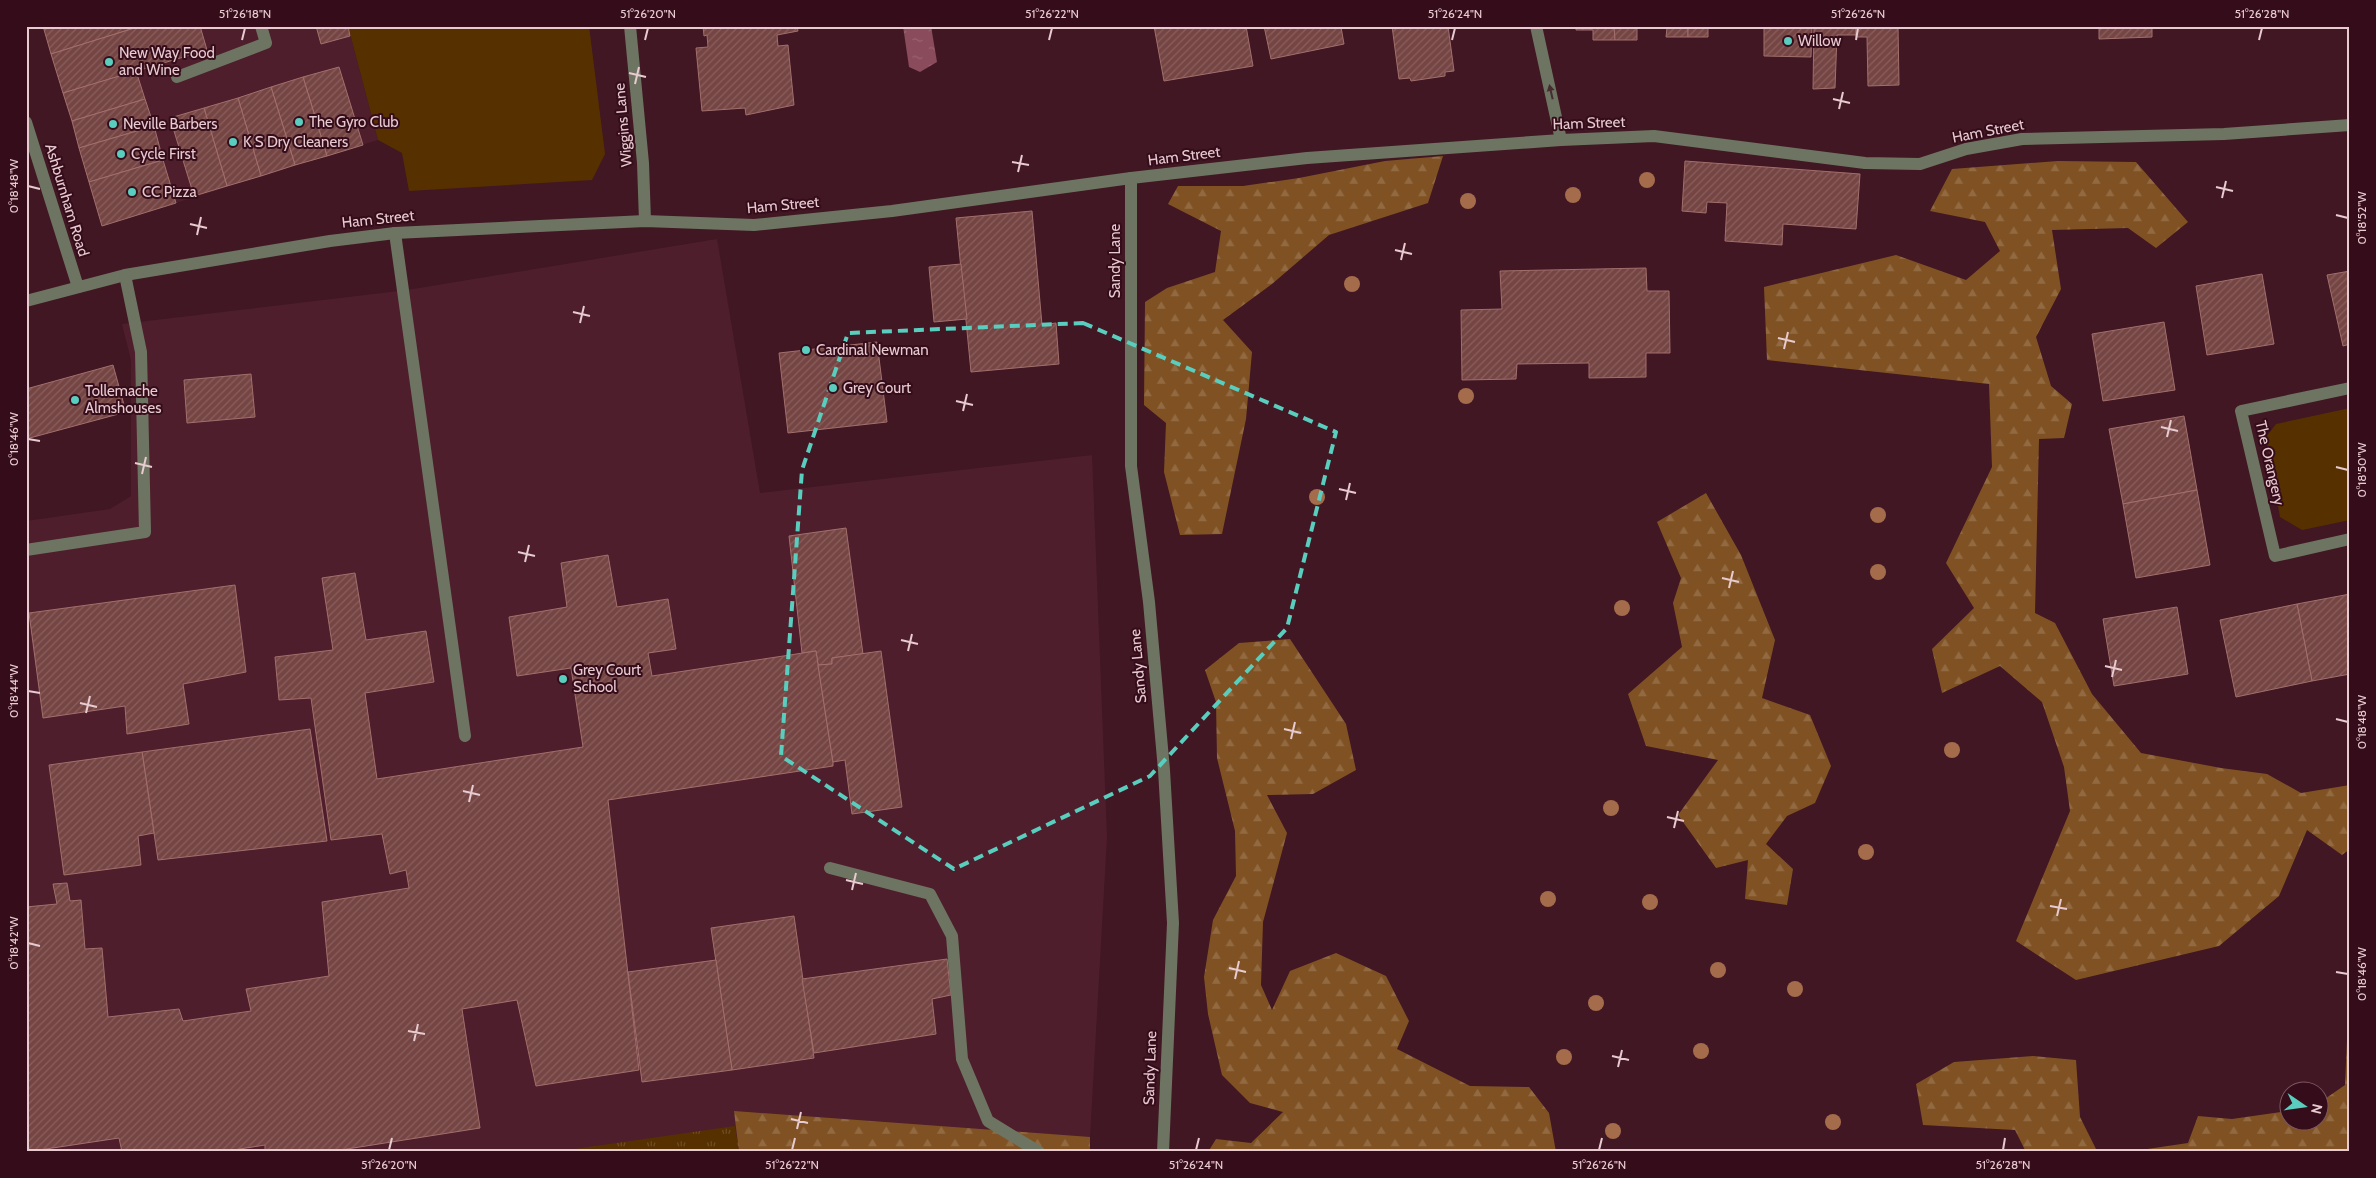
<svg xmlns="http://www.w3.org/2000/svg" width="2376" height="1178" viewBox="0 0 2376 1178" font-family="Cabin,sans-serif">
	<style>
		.built { fill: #4e1e2c }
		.green { fill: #573000 }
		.forest { fill: url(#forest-firs) }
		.park { fill: url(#park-tufts) }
		.water { fill: url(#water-ripples) }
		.building { fill: url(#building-hatch); stroke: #a26f6c }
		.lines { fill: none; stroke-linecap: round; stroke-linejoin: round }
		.minor { stroke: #6d7461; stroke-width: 12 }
		.tree { fill: #a56c4c }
		.oneway { fill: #462b2f }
		.marked { fill: none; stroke: #59cebe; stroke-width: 4; stroke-dasharray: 10 6; stroke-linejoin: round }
		.ticks { fill: none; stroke: #e7cbd1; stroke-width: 2 }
		.poi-dot { fill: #59cebe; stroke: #350c1a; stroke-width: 2 }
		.labels { text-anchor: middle; stroke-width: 4; stroke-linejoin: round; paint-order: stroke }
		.poi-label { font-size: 15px; fill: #e7cbd1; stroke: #350c1a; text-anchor: start }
		.street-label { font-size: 15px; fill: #e7cbd1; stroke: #350c1a }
		.neatline { fill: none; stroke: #e7cbd1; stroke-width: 2 }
		.ticks-label { font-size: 12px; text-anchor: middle; fill: #e7cbd1 }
	</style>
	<defs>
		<pattern id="forest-firs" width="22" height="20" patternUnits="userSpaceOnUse" patternTransform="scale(1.25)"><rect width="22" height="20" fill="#805223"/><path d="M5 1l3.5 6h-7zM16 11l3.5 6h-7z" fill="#926a42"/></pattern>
		<pattern id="park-tufts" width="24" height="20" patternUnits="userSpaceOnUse" patternTransform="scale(1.25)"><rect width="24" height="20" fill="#573000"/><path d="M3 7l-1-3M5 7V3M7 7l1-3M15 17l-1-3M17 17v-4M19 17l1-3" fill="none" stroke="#6f4d24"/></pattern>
		<pattern id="water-ripples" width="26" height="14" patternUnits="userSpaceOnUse" patternTransform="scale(1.25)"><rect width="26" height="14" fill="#8a4b5c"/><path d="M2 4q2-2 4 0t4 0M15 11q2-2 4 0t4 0" fill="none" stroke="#9a6472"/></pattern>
		<pattern id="building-hatch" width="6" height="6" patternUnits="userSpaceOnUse" patternTransform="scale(1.25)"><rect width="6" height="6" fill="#754543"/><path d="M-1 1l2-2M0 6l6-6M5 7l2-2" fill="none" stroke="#895e5d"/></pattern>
	</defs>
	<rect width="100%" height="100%" fill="#401723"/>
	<g class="built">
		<path d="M43,26H348L378,140L176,203L89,182Z"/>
		<path d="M717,239L760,493L1092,455L1107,837L1090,1137L1056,1142V1152H26V521L110,509L131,496V360L122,324L407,290Z"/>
	</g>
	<g class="green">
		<path d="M348,26H589L605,154L592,180L409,191L402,153L378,140Z"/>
		<path d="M2350,408V520L2302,530L2280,517L2266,437L2276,424Z"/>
	</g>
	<g class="forest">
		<path d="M1443,156L1428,203L1329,235L1272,284L1223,320L1252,352L1246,419L1222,534L1180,535L1164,472L1166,423L1144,405L1145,302L1167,288L1215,272L1221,231L1168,204L1178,186H1243L1299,178L1385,161Z"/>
		<path d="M2058,161L2136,162L2188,222L2156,248L2128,228L2052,230L2061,289L2036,337L2051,386L2072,404L2064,438L2039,439L2035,613L2055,623L2092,694L2141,753L2221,768L2267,774L2301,793L2350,785V849L2342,855L2307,830L2279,896L2219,946L2076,980L2016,941L2070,811L2064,767L2042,702L2000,666L1942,693L1932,649L1974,608L1946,563L1992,467L1989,384L1767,360L1764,287L1896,255L1966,280L2000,251L1985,222L1930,211L1952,169Z"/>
		<path d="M1706,493L1741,555L1775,640L1762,698L1810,715L1831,766L1815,803L1787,816L1766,844L1793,869L1787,905L1745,899L1748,860L1716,868L1678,815L1718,760L1646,746L1628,694L1682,647L1673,603L1681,578L1657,522Z"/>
		<path d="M1290,639L1346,724L1356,770L1313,794L1267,795L1287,833L1263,922L1261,985L1272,1010L1290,971L1336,953L1386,976L1409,1021L1397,1049L1470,1086L1529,1087L1549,1113L1556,1152H1208L1216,1139L1251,1143L1283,1112L1250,1103L1222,1075L1208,1014L1204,977L1213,920L1236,876L1235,831L1217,758L1216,702L1205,670L1239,643Z"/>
		<path d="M2350,1038V1152H2127L2188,1143L2198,1116L2232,1119L2288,1111V1120H2318L2319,1103L2345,1085L2347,1040Z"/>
		<path d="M2033,1056L2076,1060L2080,1117L2097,1151L2110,1152H2026L2015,1130L1923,1125L1916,1084L1954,1062Z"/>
		<path d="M734,1111L1090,1137V1152H739Z"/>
	</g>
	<path class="park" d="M735,1126L739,1152H554Z"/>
	<path class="water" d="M903,26H931L937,62L920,72L909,67Z"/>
	<g class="building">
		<path d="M43,26H141L51,54Z"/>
		<path d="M141,26H200L207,50L63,93L51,54Z"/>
		<path d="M316,26H348L350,36L321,44Z"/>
		<path d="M703,26H797L798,31L777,35L778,46L788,45L794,105L746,115L745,108L702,111L696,48L708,47L707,35L704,36Z"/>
		<path d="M1154,26H1246L1253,66L1164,81Z"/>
		<path d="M1264,26H1345L1341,27L1344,44L1271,59Z"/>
		<path d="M1392,26H1448L1454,71L1445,72V76L1411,81L1410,78L1399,79Z"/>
		<path d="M1576,26H1614L1615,40H1593V30H1576Z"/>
		<path d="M1614,26H1652V28H1637V40H1615Z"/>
		<path d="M1652,26H1688V37H1666L1667,28H1652Z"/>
		<path d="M1688,26H1726V27L1708,28V37H1688Z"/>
		<path d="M1764,26H1812L1811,57L1764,56Z"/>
		<path d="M1814,26H1856V35H1837L1835,88L1813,89Z"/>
		<path d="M1856,26H1898L1899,85L1868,86L1867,37H1856Z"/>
		<path d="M2099,26H2152V37L2099,39Z"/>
		<path d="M339,67L363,145L327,156L303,77Z"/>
		<path d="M136,71L145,99L72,121L63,93Z"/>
		<path d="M303,77L327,156L295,165L271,87Z"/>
		<path d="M271,87L295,165L261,176L238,98Z"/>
		<path d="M238,98L261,176L227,186L204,108Z"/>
		<path d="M145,99L154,126L79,148L72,121Z"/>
		<path d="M204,108L227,186L194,196L170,118Z"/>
		<path d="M154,126L163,160L89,182L79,148Z"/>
		<path d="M163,160L176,203L102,226L89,182Z"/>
		<path d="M1685,161L1860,174L1856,229L1783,224L1782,245L1725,241L1727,203L1707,202L1706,213L1682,211Z"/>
		<path d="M1032,211L1042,325L1056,323L1059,364L971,372L956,218Z"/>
		<path d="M961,264L967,319L934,322L929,267Z"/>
		<path d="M1646,268L1647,291H1669L1670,353H1646V377L1589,378V363L1517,364L1516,379L1462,380L1461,310L1502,309L1500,271Z"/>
		<path d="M2350,271V344L2343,346L2327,275Z"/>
		<path d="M2262,274L2274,344L2207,355L2196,286Z"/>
		<path d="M2164,322L2175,390L2103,401L2092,334Z"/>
		<path d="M877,342L887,422L788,433L779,353Z"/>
		<path d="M113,365L126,412L26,439V389Z"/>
		<path d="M251,374L255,417L187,423L184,380Z"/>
		<path d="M2184,416L2197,490L2123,504L2109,429Z"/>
		<path d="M2197,490L2210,565L2136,578L2123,504Z"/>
		<path d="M846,528L863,654L832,658V664L818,665L816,651L802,653L789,536Z"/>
		<path d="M608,555L617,607L668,599L676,649L648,653L652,676L816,651L833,762V766L608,800L639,1070L536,1086L517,1000L462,1009L480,1128L328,1152H265V1145L221,1152H122L119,1138L26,1152V907L57,904L53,884L67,883L70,901L81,900L85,949L102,948L108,1017L179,1009L183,1021L251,1011L246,989L329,976L322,902L409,888L406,870L390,874L382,834L331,840L311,698L279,700L275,657L333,650L322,578L355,573L366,640L426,631L434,682L365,693L377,779L583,747L571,668L517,676L509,617L567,607L561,563Z"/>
		<path d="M235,585L246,672L183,684L189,724L127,734L125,706L43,718L29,613Z"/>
		<path d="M2350,594V674L2312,681L2297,604Z"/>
		<path d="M2297,604L2312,681L2236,697L2220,620Z"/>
		<path d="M2177,607L2188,674L2114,686L2103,619Z"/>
		<path d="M881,651L902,807L852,814L845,760L833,762L818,665L832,664V658Z"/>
		<path d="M310,729L327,841L158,860L142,752Z"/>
		<path d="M142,752L154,833L138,836L141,865L64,875L49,765Z"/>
		<path d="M794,916L814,1058L732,1070L711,928Z"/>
		<path d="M947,959L951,995L932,999L936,1034L814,1053L802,979Z"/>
		<path d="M716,960L732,1070L642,1082L628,972Z"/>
	</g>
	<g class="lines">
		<g class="minor">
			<path d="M630,26L643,163L645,221"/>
			<path d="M1536,26L1561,140"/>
			<path d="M177,77L266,43L261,26"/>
			<path d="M26,122L78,287"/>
			<path d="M1131,178V466L1149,602L1164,770L1173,923L1163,1152"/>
			<path d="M395,233L465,736"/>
			<path d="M26,301L125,275L330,241L395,233L645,221L754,225L892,211L1131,178L1307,158L1561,140L1654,136L1865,163L1920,164L1966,149L2022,139L2224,134L2350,125"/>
			<path d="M2350,388L2241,411L2275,556L2350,539"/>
			<path d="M26,550L145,532L141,352L125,275"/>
			<path d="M830,868L930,894L952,936L962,1059L988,1121L1039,1152"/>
		</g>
	</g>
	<g class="tree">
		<circle cx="1647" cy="180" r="8"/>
		<circle cx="1573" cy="195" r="8"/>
		<circle cx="1468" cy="201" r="8"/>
		<circle cx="1352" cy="284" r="8"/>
		<circle cx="1466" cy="396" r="8"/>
		<circle cx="1317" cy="497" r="8"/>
		<circle cx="1878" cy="515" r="8"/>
		<circle cx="1878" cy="572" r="8"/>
		<circle cx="1622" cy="608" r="8"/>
		<circle cx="1952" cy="750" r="8"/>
		<circle cx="1611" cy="808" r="8"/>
		<circle cx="1866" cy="852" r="8"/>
		<circle cx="1548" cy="899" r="8"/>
		<circle cx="1650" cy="902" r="8"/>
		<circle cx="1718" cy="970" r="8"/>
		<circle cx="1795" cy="989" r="8"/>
		<circle cx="1596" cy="1003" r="8"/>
		<circle cx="1701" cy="1051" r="8"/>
		<circle cx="1564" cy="1057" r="8"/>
		<circle cx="1833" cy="1122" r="8"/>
		<circle cx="1613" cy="1131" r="8"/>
	</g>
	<defs><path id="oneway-solid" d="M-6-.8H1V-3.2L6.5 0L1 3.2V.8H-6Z" transform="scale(1.25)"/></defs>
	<use class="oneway" href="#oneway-solid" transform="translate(1551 92) rotate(-103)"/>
	<path class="marked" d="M1083,323L1336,432L1287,628L1150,776L954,869L781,756L802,470L848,333Z"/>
	<path class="ticks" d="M242,40L245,28M645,40L648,28M1049,40L1052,28M1452,40L1455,28M1856,40L1858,28M2259,40L2262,28M629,73L646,77M635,84L639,67M1833,99L1850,103M1839,109L1843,92M1012,162L1029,165M1018,172L1022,155M28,186L40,189M2216,187L2233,191M2222,198L2226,181M2336,215L2348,218M190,224L207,228M197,235L201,217M1395,250L1412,254M1401,260L1405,243M573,312L590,316M580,323L584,306M1778,338L1795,342M1784,349L1788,332M956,401L973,405M963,411L967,394M2161,427L2178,431M2167,437L2171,420M28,439L40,441M135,463L152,467M2336,467L2348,470M142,474L146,457M1339,489L1356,493M1346,500L1350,483M518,552L535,556M525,562L529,545M1722,578L1739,582M1729,588L1733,571M901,640L918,644M908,651L912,634M2105,666L2122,670M2112,677L2116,660M28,691L40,693M80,703L97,707M86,713L90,696M2336,719L2348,722M1284,729L1301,733M1291,739L1295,722M463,791L480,795M469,802L473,785M1667,817L1684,821M1674,828L1678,811M846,880L863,884M852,890L856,873M2050,906L2067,909M2057,916L2061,899M28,943L40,946M1229,968L1246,972M2336,972L2348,974M1235,979L1239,961M408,1031L425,1034M414,1041L418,1024M1612,1056L1629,1060M1618,1067L1622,1050M791,1119L808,1123M797,1129L801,1112M389,1150L392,1138M792,1150L795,1138M1196,1150L1199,1138M1599,1150L1602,1138M2003,1150L2005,1138"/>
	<g class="poi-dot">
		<circle cx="1788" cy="41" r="5"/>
		<circle cx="109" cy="62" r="5"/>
		<circle cx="299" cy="122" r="5"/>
		<circle cx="113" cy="124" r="5"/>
		<circle cx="233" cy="142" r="5"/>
		<circle cx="121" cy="154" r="5"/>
		<circle cx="132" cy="192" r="5"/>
		<circle cx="806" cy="350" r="5"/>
		<circle cx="833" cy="388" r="5"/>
		<circle cx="75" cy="400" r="5"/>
		<circle cx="563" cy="679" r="5"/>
	</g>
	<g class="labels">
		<g class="poi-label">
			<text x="1798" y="46">Willow</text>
			<text x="119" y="58">New Way Food<tspan x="119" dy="17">and Wine</tspan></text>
			<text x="309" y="127">The Gyro Club</text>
			<text x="123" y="129">Neville Barbers</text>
			<text x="243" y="147">K S Dry Cleaners</text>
			<text x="131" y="159">Cycle First</text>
			<text x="142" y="197">CC Pizza</text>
			<text x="816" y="355">Cardinal Newman</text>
			<text x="843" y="393">Grey Court</text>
			<text x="85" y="396">Tollemache<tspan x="85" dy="17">Almshouses</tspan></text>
			<text x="573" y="675">Grey Court<tspan x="573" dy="17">School</tspan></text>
		</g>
		<g class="street-label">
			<text transform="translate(1589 123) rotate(-2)" y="5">Ham Street</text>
			<text transform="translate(623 125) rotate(-95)" y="5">Wiggins Lane</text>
			<text transform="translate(1988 131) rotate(-11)" y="5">Ham Street</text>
			<text transform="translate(1184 156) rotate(-7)" y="5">Ham Street</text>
			<text transform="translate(67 200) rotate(73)" y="5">Ashburnham Road</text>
			<text transform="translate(783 205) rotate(-5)" y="5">Ham Street</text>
			<text transform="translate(378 219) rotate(-6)" y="5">Ham Street</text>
			<text transform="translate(1115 261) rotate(-90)" y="5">Sandy Lane</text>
			<text transform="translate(2270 463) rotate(77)" y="5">The Orangery</text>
			<text transform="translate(1138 666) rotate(-95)" y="5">Sandy Lane</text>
			<text transform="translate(1150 1068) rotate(-88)" y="5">Sandy Lane</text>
		</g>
	</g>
	<rect width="2376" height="1178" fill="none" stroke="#350c1a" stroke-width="55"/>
	<g transform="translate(2304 1106) rotate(103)"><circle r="24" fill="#350c1a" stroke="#7c5863"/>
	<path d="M0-4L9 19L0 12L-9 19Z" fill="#59cebe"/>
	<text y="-8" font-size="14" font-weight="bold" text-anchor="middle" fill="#e7cbd1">N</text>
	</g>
	<rect x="28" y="28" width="2320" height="1122" class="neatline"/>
	<g class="ticks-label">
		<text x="245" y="18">51°26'18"N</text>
		<text x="648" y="18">51°26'20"N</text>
		<text x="1052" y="18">51°26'22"N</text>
		<text x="1455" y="18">51°26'24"N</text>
		<text x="1858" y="18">51°26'26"N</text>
		<text x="2262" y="18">51°26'28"N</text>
		<text transform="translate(14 186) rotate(-90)" y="4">0°18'48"W</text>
		<text transform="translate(2362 218) rotate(-90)" y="4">0°18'52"W</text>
		<text transform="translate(14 439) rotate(-90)" y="4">0°18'46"W</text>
		<text transform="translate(2362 470) rotate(-90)" y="4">0°18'50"W</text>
		<text transform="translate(14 691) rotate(-90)" y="4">0°18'44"W</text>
		<text transform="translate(2362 722) rotate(-90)" y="4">0°18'48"W</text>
		<text transform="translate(14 943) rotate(-90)" y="4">0°18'42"W</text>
		<text transform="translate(2362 974) rotate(-90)" y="4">0°18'46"W</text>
		<text x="389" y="1169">51°26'20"N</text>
		<text x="792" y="1169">51°26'22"N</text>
		<text x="1196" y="1169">51°26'24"N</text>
		<text x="1599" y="1169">51°26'26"N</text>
		<text x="2003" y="1169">51°26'28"N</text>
	</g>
</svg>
